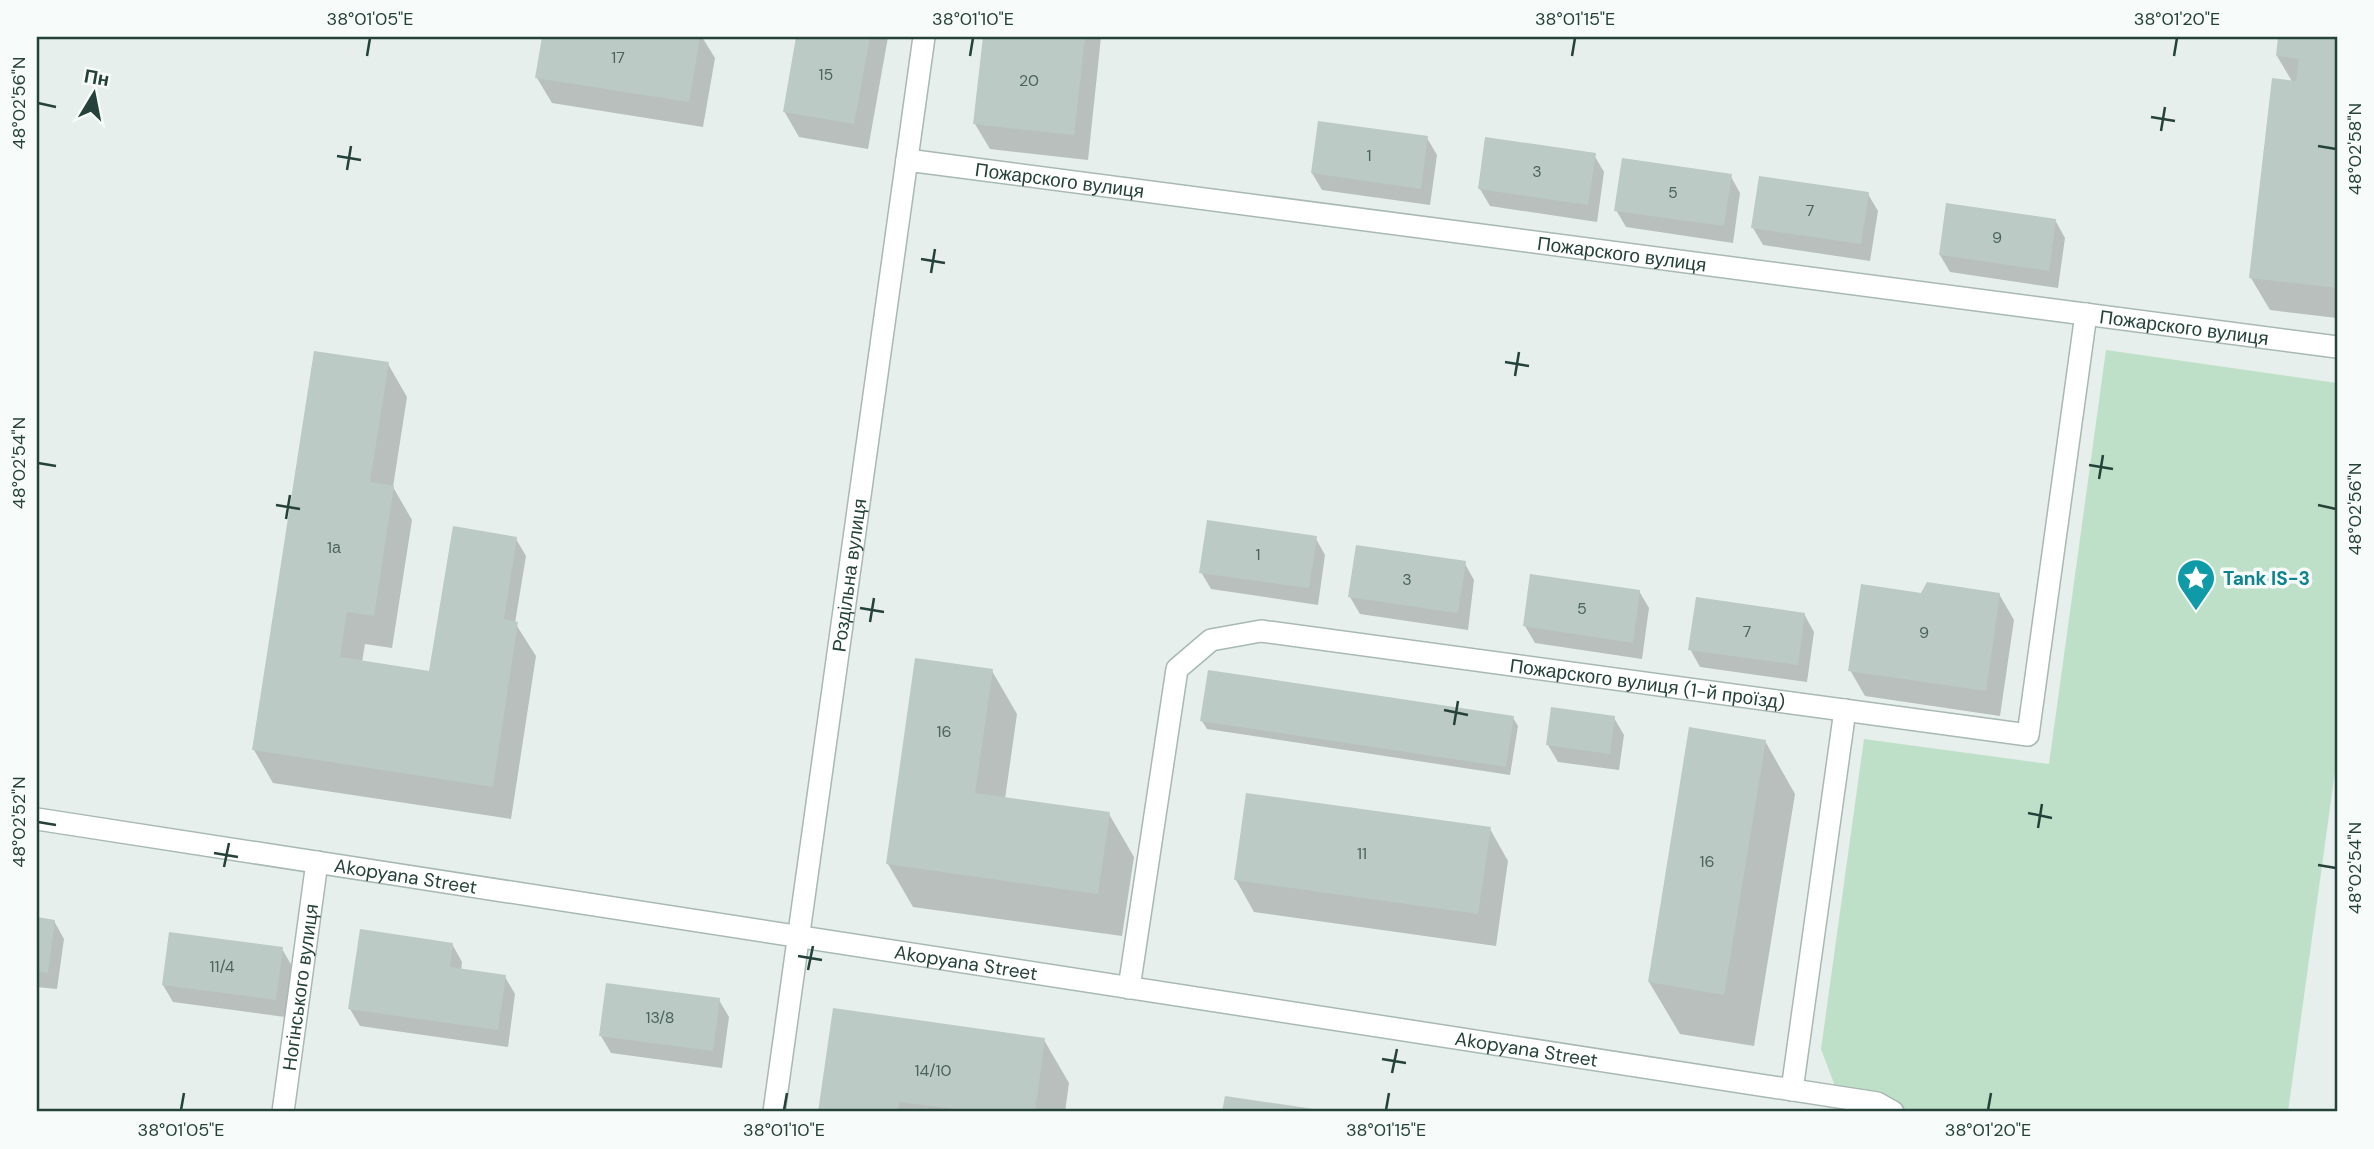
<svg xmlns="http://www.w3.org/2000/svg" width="2374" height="1149" viewBox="0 0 2374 1149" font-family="'DM Sans',sans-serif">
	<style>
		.green { fill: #bfe0c8 }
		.shadow { fill: #0003 }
		.building { fill: #bbcac4 }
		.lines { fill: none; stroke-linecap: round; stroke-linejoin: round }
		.minor-casing { stroke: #a8b8b2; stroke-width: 24 }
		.minor { stroke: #fff; stroke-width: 21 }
		.ticks { fill: none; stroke: #24423a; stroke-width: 2.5 }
		.labels { text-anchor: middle; stroke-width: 7; stroke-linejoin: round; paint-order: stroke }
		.number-label { font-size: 16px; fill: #4a645c }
		.street-label { font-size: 19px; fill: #24423a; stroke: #f7fbf9 }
		.culture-label { font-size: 19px; font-weight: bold; fill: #0d838f; stroke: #f7fbf9; text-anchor: start }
		.neatline { fill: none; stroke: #24423a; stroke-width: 2.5 }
		.ticks-label { font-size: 18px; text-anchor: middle; fill: #24423a }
	</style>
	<rect width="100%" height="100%" fill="#e6efeb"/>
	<path class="green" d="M2106,350L2337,383V757L2288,1112H1883L1841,1102L1821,1049L1864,739L2049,764Z"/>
	<g class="shadow">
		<path d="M544,37H702L715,58L703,127L552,103L537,78Z"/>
		<path d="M798,37H888L868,149L799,137L784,111Z"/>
		<path d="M985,37H1101L1088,160L990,149L975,124Z"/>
		<path d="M2280,37H2337V318L2270,310L2251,278L2293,83L2277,56Z"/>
		<path d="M1427,138L1437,155L1430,205L1322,190L1312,173Z"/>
		<path d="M1594,155L1604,172L1597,222L1490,206L1480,189Z"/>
		<path d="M1730,175L1740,193L1733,243L1626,227L1616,210Z"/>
		<path d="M1868,194L1878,211L1870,261L1763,245L1753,228Z"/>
		<path d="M2055,220L2065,238L2058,288L1950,272L1940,255Z"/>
		<path d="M388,364L407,397L393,487L412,520L392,648L365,644L362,662L431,673L516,539L526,556L515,623L536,656L511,819L273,783L254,750Z"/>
		<path d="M1315,537L1325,555L1318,605L1211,589L1201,572Z"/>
		<path d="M1464,562L1474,580L1468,630L1360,614L1350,597Z"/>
		<path d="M1639,591L1649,608L1642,659L1535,643L1525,626Z"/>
		<path d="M1999,594L2014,620L2000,716L1865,696L1850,670L1922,595Z"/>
		<path d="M1804,614L1814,632L1807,682L1700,667L1690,649Z"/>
		<path d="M992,671L1017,714L1005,799L1109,814L1134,857L1122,936L913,907L888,864Z"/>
		<path d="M1513,718L1518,726L1510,775L1207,729L1202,721Z"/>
		<path d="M1614,718L1624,735L1619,770L1558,762L1548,745Z"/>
		<path d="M1765,741L1795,794L1754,1046L1680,1034L1649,982Z"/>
		<path d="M1490,829L1508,861L1496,946L1254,912L1236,880Z"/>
		<path d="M37,919L54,921L64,939L57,989L37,987Z"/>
		<path d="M452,944L462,962L461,971L505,977L515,994L508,1047L360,1026L350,1009Z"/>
		<path d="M282,949L292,966L285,1017L173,1002L163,985Z"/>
		<path d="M719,1000L729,1017L722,1068L611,1053L601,1036Z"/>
		<path d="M834,1010L1044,1040L1069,1083L1065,1112H820Z"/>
		<path d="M1226,1098L1326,1112H1224Z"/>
	</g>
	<g class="building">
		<path d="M542,37H700L689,102L535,78Z"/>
		<path d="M796,37H870L854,124L783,112Z"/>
		<path d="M983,37H1085L1074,135L973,124Z"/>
		<path d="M2278,37H2337V288L2249,278L2272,78L2296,81L2299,59L2276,56Z"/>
		<path d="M1318,121L1428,136L1421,189L1311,173Z"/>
		<path d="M1485,137L1596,153L1588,205L1478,189Z"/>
		<path d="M1622,158L1732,174L1724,226L1614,211Z"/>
		<path d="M1759,176L1869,192L1861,244L1751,228Z"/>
		<path d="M1946,203L2056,219L2049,271L1939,255Z"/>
		<path d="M314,351L389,362L370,482L394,486L374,616L347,612L340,657L429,671L453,526L517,537L504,619L518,622L493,787L252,750Z"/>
		<path d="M1207,520L1317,536L1309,588L1199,573Z"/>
		<path d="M1356,545L1466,561L1458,613L1348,597Z"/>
		<path d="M1530,574L1640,590L1633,643L1523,626Z"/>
		<path d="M1927,582L2000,593L1986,691L1848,671L1861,584L1921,593Z"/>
		<path d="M1696,597L1805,613L1798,665L1688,650Z"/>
		<path d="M915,658L993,669L975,793L1110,812L1098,894L886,864Z"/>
		<path d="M1208,670L1514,716L1506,767L1200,721Z"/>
		<path d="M1551,707L1615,716L1610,754L1546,745Z"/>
		<path d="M1689,727L1766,740L1724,995L1648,982Z"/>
		<path d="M1246,793L1491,827L1478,914L1234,880Z"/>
		<path d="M37,917L55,920L48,973L37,971Z"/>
		<path d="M360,929L453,943L450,967L506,975L498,1030L348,1009Z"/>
		<path d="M169,932L283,947L276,1000L162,985Z"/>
		<path d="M606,983L720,998L713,1051L599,1036Z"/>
		<path d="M833,1008L1045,1038L1035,1112H977L899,1102L898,1112H818Z"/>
		<path d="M1225,1096L1327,1111V1112H1222Z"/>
	</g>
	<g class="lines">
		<defs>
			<g id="minor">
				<path id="s1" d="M907,160L2337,347"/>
				<path id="s2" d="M37,819L1877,1103L1893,1112"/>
				<path id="s3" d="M1129,988L1177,669L1211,640L1261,631L2028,735L2086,314"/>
				<path d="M1792,1090L1845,710"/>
				<path id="s4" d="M283,1112L317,862"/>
				<path id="s5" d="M774,1112L924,37"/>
			</g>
		</defs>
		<use href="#minor" class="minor-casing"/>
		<use href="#minor" class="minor"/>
	</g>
	<path class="ticks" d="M367,56L370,38M970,56L973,38M1572,56L1575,38M2174,56L2177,38M38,103L56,107M2151,117L2175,121M2161,131L2165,107M2318,146L2336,149M337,156L361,160M347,170L351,146M921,259L945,263M931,273L935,249M1505,362L1529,366M1515,376L1519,352M38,463L56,466M2089,465L2113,469M2099,479L2103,455M276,505L300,509M2318,505L2336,509M286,519L290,495M860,608L884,612M870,622L874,598M1444,710L1468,715M1454,725L1458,701M2028,813L2052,818M38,822L56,825M2038,828L2042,804M214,853L238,857M2318,865L2336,868M224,867L229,843M798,956L822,960M808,970L813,946M1382,1059L1406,1063M1392,1073L1397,1049M181,1110L184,1093M784,1110L787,1093M1386,1110L1389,1093M1988,1110L1991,1093"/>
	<defs>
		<symbol id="sight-pin" viewBox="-11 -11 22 30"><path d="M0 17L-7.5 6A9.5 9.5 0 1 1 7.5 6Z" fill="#0f9aa8" stroke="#f7fbf9"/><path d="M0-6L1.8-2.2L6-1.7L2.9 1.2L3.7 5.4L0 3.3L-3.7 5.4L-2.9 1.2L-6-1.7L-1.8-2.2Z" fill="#fff"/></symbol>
	</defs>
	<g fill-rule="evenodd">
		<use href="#sight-pin" x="2174" y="556" width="44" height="60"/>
	</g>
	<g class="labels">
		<g class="number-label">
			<text x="618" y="63">17</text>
			<text x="826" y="80">15</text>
			<text x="1029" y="86">20</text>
			<text x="1369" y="161">1</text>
			<text x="1537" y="177">3</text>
			<text x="1673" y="198">5</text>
			<text x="1810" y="216">7</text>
			<text x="1997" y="243">9</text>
			<text x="334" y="553">1а</text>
			<text x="1258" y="560">1</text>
			<text x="1407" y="585">3</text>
			<text x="1582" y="614">5</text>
			<text x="1747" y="637">7</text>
			<text x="1924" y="638">9</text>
			<text x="944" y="737">16</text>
			<text x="1362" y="859">11</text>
			<text x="1707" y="867">16</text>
			<text x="222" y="972">11/4</text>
			<text x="660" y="1023">13/8</text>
			<text x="933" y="1076">14/10</text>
		</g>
		<g class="street-label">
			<text dy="7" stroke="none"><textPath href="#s1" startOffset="154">Пожарского вулиця</textPath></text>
			<text dy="7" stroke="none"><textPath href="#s1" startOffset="721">Пожарского вулиця</textPath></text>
			<text dy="7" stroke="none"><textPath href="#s1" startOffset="1288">Пожарского вулиця</textPath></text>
			<text dy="7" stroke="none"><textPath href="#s5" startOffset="542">Роздільна вулиця</textPath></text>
			<text dy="7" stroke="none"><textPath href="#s3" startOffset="808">Пожарского вулиця (1-й проїзд)</textPath></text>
			<text dy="7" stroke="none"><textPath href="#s2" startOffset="373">Akopyana Street</textPath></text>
			<text dy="7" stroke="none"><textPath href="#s2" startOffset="940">Akopyana Street</textPath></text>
			<text dy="7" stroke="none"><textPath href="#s4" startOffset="126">Ногінського вулиця</textPath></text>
			<text dy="7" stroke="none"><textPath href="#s2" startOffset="1507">Akopyana Street</textPath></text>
		</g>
		<g class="culture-label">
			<text x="2223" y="585">Tank IS-3</text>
		</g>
	</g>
	<rect width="2374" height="1149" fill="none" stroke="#f7fbf9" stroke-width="77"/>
	<g transform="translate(94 94) rotate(10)" stroke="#f7fbf9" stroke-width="5" paint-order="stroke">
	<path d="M0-5L12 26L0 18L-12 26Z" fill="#24423a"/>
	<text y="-10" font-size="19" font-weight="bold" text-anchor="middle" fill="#24423a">Пн</text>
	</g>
	<rect x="38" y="38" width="2298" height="1072" class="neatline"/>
	<g class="ticks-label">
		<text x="370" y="25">38°01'05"E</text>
		<text x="973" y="25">38°01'10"E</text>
		<text x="1575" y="25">38°01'15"E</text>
		<text x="2177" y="25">38°01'20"E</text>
		<text transform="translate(19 103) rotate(-90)" y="6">48°02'56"N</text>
		<text transform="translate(2355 149) rotate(-90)" y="6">48°02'58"N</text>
		<text transform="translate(19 463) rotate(-90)" y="6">48°02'54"N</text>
		<text transform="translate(2355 509) rotate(-90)" y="6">48°02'56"N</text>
		<text transform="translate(19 822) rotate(-90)" y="6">48°02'52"N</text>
		<text transform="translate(2355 868) rotate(-90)" y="6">48°02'54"N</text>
		<text x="181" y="1136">38°01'05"E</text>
		<text x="784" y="1136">38°01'10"E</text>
		<text x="1386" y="1136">38°01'15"E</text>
		<text x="1988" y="1136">38°01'20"E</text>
	</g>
</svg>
